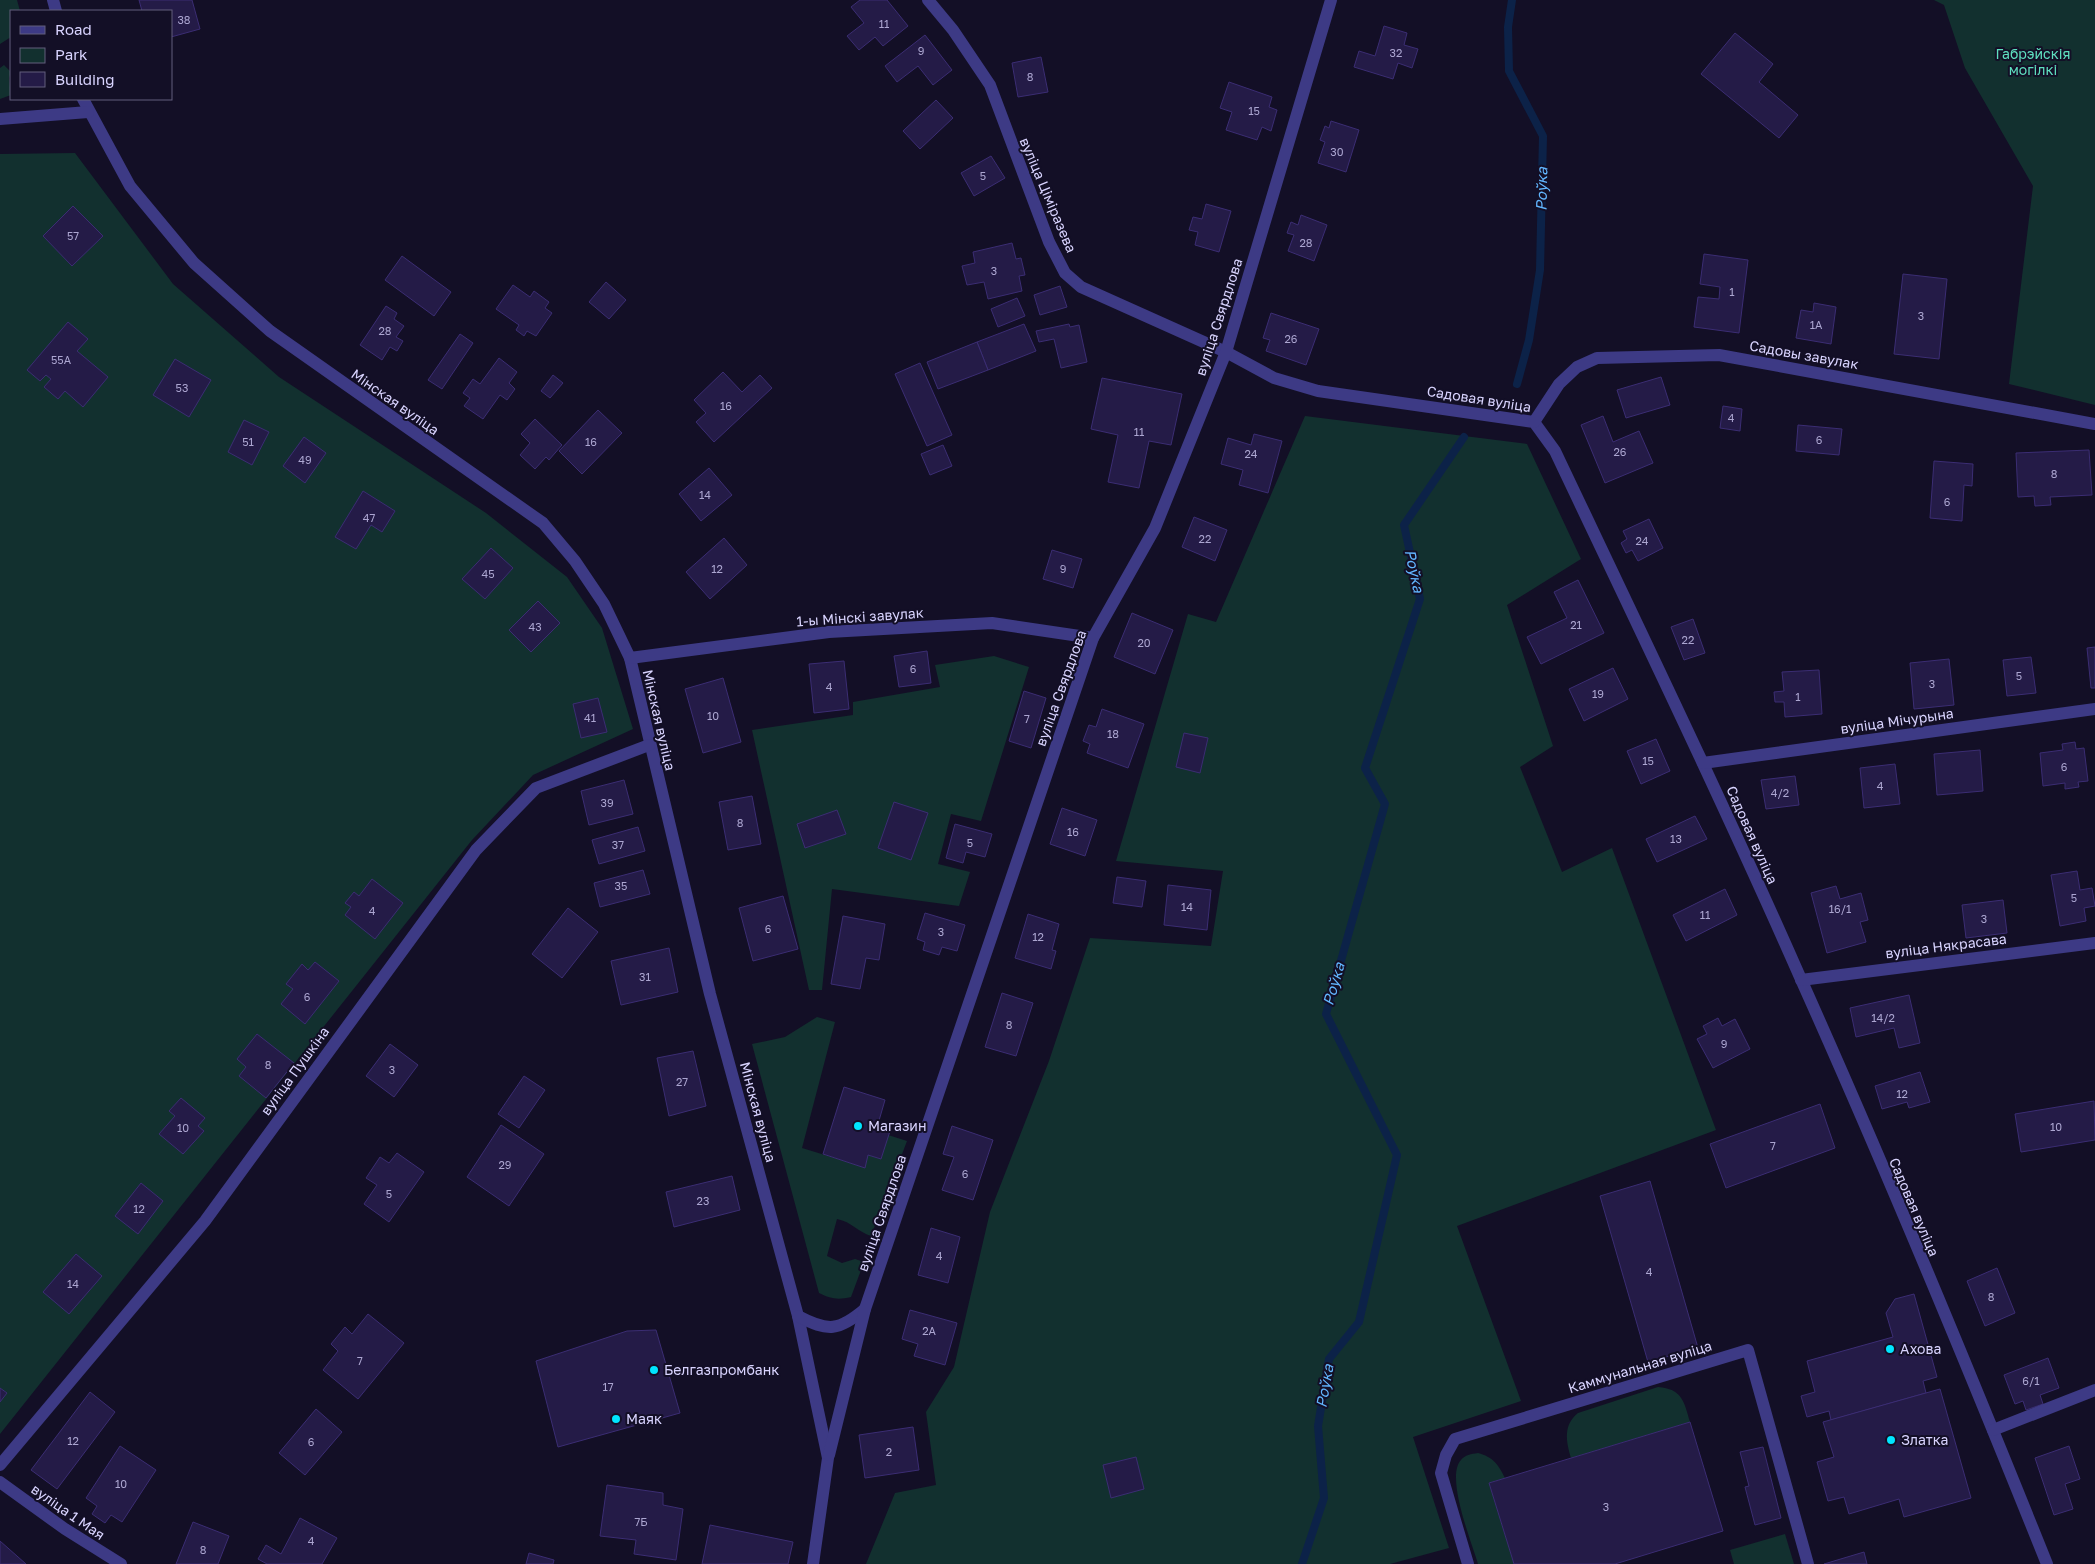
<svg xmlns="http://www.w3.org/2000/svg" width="2095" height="1564" viewBox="0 0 2095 1564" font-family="'Golos Text',sans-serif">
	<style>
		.green { fill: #12302f }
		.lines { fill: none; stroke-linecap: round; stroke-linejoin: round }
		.stream { stroke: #0c2248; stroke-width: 8 }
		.building { fill: #241b47; stroke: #3b2d73 }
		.minor { stroke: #3d3a85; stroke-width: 12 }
		.poi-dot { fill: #00e5ff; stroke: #130f26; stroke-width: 2 }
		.labels { text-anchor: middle; stroke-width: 4; stroke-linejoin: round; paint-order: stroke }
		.number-label { font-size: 11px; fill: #aca6d1 }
		.park-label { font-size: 14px; fill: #5fe0c0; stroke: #130f26 }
		.street-label { font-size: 14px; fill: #d9d4ff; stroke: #130f26 }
		.poi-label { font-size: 14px; fill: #d9d4ff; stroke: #130f26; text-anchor: start }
		.water-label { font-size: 15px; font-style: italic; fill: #62b6ff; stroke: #130f26 }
	</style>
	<rect width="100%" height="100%" fill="#130f26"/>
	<g class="green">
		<path d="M0,0H17L20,11H11V37L0,44Z"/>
		<path d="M1934,0H2095V405L2009,384L2033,186L1965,68L1944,5Z"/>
		<path d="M4,65L11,72L9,78L11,95L0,99V68Z"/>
		<path d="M75,153L173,284L279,377L486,513L567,577L602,628L633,729L533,775L472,840L0,1434V154Z"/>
		<path d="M1305,416L1527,444L1581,559L1507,605L1553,746L1520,767L1562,872L1612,848L1716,1130L1457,1226L1521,1401L1413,1437L1449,1548L1390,1564H866L895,1493L936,1485L926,1412L954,1367L990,1212L1049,1061L1090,938L1211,946L1223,871L1116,861L1188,614L1216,622Z"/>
		<path d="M994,656L1029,667L981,821L951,814L938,864L970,872L959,906L832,889L822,990H809L752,730L853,715V702L940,687L935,665Z"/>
		<path d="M817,1017L835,1022L802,1148L864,1167L868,1155L881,1159L888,1135L907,1141L871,1236C858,1232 852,1222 837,1219L827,1256L842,1263L855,1259L864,1262L851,1297C838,1300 831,1299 819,1293L752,1044L785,1037Z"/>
		<path d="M1658,1387C1682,1389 1684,1401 1690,1422L1571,1458C1566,1441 1563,1425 1578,1413Z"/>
		<path d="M1478,1453C1493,1457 1498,1464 1505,1478L1489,1483L1514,1564H1478C1472,1543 1445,1477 1461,1460C1465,1455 1471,1454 1478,1453Z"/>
		<path d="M1785,1534L1794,1564H1734L1730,1550Z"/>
	</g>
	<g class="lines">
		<g class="stream">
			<path d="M1512,0L1508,27L1509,71L1543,136L1540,270L1529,340L1517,384"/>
			<path d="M1302,1564L1324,1498L1318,1426L1329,1359L1359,1322L1397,1155L1326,1014L1385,804L1365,768L1420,599L1404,525L1464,437"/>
		</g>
	</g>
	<g class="building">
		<path d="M139,0H192L200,29L171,37V11H142Z"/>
		<path d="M860,0H887L908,26L883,46L875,37L859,50L847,36L864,23L851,7Z"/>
		<path d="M1384,26L1407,33L1404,45L1418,49L1412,68L1398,63L1393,79L1354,67L1359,51L1375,56Z"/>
		<path d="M1735,33L1773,64L1759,82L1798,115L1779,138L1701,74Z"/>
		<path d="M925,35L952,70L933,85L918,66L897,82L885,66Z"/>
		<path d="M1041,57L1048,92L1018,97L1012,63Z"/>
		<path d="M1229,82L1272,97L1269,107L1277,110L1271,131L1262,127L1257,140L1226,130L1232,112L1220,108Z"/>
		<path d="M936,100L953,118L920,149L903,131Z"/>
		<path d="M1331,121L1359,130L1346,172L1318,163L1325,142L1320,140L1325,126L1329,128Z"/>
		<path d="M991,156L1005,178L974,196L961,173Z"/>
		<path d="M1206,204L1231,211L1219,252L1195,245L1198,232L1189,230L1193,217L1202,219Z"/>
		<path d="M73,206L103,236L72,266L43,236Z"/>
		<path d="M1301,215L1327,225L1314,261L1288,251L1294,235L1287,233L1291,222L1298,225Z"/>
		<path d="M1012,243L1016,259L1021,258L1025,275L1019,276L1022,291L988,299L984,282L967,285L962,266L975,263L973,252Z"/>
		<path d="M1704,254L1748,260L1739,333L1694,327L1698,297L1719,299L1720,287L1700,284Z"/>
		<path d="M402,256L451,292L434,316L385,280Z"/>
		<path d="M1903,274L1947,279L1939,359L1894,354Z"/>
		<path d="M606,282L626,300L609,319L589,302Z"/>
		<path d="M513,285L530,297L534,291L549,302L545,308L552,313L536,336L527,331L524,336L516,330L519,325L496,309Z"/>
		<path d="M1060,286L1067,307L1040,315L1034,295Z"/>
		<path d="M1017,298L1025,316L998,327L991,309Z"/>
		<path d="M1814,303L1836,307L1831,344L1796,338L1801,310L1813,312Z"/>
		<path d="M386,306L397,313L394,319L404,326L396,337L403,341L397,351L390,347L382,360L360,345Z"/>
		<path d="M1271,313L1319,329L1306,365L1266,351L1270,340L1263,338Z"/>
		<path d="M68,322L88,339L77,351L108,377L83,407L65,391L58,399L44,387L51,379L46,375L40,381L27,370Z"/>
		<path d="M1024,324L1036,351L988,370L977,342Z"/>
		<path d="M1069,324L1070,327L1079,325L1087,362L1061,368L1054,339L1039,342L1036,331Z"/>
		<path d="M460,334L473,343L442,389L428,380Z"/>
		<path d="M977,342L988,370L938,389L927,362Z"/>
		<path d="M499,358L517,372L509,383L515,389L507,400L500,395L483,419L464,406L470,398L463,393L473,379L480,384Z"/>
		<path d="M175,359L211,380L189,417L153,395Z"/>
		<path d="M920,363L952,435L927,446L895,374Z"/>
		<path d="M723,372L742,392L760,375L772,388L714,442L696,422L706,413L694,400Z"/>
		<path d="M553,375L563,383L550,398L541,391Z"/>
		<path d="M1661,377L1670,405L1626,418L1617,390Z"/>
		<path d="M1102,378L1182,394L1171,445L1149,441L1139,488L1108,482L1118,435L1091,429Z"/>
		<path d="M1723,406L1742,409L1740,431L1720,428Z"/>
		<path d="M598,410L622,433L582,474L559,451Z"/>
		<path d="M1603,416L1613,442L1639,431L1653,463L1605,483L1581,425Z"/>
		<path d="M535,419L562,445L549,460L546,457L535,469L520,455L530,443L521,434Z"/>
		<path d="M244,420L269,432L252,465L228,452Z"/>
		<path d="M1798,425L1842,429L1839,455L1796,451Z"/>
		<path d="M1254,434L1282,441L1268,493L1239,485L1243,470L1221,464L1228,438L1251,445Z"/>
		<path d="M304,437L326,453L305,483L283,466Z"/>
		<path d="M943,445L952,466L930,475L921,454Z"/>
		<path d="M2089,450L2092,495L2050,497L2051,505L2035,506L2034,496L2018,497L2016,453Z"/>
		<path d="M1934,461L1973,464L1972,486L1964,485L1962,521L1930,518Z"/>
		<path d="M709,468L732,495L701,521L679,494Z"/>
		<path d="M363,491L395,511L382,532L371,525L356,549L335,537Z"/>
		<path d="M1194,517L1227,530L1215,561L1182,547Z"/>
		<path d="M1649,519L1663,548L1638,561L1632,550L1626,553L1621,543L1627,539L1623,531Z"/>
		<path d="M724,538L747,565L710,599L686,572Z"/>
		<path d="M491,548L513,568L485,599L462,579Z"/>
		<path d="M1052,550L1082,559L1073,588L1043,579Z"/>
		<path d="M1578,580L1604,633L1541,664L1527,637L1567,618L1554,592Z"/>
		<path d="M538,601L560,623L531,652L509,630Z"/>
		<path d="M1132,613L1173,630L1155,674L1114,657Z"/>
		<path d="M1693,619L1705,653L1684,660L1671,627Z"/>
		<path d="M2095,647V688H2091L2087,648Z"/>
		<path d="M927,651L931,683L899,687L894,656Z"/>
		<path d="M2031,657L2036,693L2007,696L2003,660Z"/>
		<path d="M1949,659L1954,705L1914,709L1910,663Z"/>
		<path d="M844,661L849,709L814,713L809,664Z"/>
		<path d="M1613,668L1628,699L1584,721L1569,689Z"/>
		<path d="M1819,670L1822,714L1785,717L1784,702H1775L1774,692L1784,691L1782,672Z"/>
		<path d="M723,678L741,742L703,753L685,689Z"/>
		<path d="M1024,691L1046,698L1031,748L1009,741Z"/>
		<path d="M598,698L607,732L581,738L573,704Z"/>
		<path d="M1102,709L1144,724L1128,768L1087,753L1090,744L1083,741L1089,725L1096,727Z"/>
		<path d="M1184,733L1208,738L1200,773L1176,767Z"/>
		<path d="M1656,739L1670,771L1641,784L1627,751Z"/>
		<path d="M2075,742L2076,749L2084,748L2088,781L2078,782L2079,787L2065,789V783L2043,786L2040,753L2063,750L2062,744Z"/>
		<path d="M1980,750L1983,791L1937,795L1934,754Z"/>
		<path d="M1895,764L1900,804L1864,808L1860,768Z"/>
		<path d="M1795,776L1799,805L1766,809L1761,780Z"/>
		<path d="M624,780L633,814L589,825L581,791Z"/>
		<path d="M752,796L761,844L728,850L719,802Z"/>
		<path d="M894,802L928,813L911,860L878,848Z"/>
		<path d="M1062,808L1097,820L1085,856L1050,844Z"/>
		<path d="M837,810L846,834L805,848L797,824Z"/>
		<path d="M1695,816L1707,839L1657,862L1646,839Z"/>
		<path d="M955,824L992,834L985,857L966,852L963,863L946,858Z"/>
		<path d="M638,827L645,851L599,864L592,840Z"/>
		<path d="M643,870L650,894L600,907L594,883Z"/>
		<path d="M2077,871L2080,890L2092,888L2095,906L2084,908L2086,921L2060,926L2051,875Z"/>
		<path d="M1117,877L1146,881L1142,907L1113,903Z"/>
		<path d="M372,879L403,903L375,939L345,915L351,907L345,903L354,892L359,896Z"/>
		<path d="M1168,885L1211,890L1207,930L1164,925Z"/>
		<path d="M1836,886L1840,899L1861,893L1868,920L1860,922L1866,942L1827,953L1811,893Z"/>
		<path d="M1725,889L1737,915L1686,941L1673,915Z"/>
		<path d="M783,896L798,949L753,961L739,908Z"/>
		<path d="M2003,900L2007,933L1966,938L1962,905Z"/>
		<path d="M568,908L598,932L562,978L532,954Z"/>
		<path d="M925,913L965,925L957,951L942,947L939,955L923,950L925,942L917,939Z"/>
		<path d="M1028,914L1059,924L1052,950L1056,951L1051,969L1015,958Z"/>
		<path d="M843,916L885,924L879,960L866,958L860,989L831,984Z"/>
		<path d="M669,948L678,992L621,1005L611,961Z"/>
		<path d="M315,962L339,981L305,1024L281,1004L293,989L286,984L302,964L308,970Z"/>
		<path d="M1002,993L1033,1003L1016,1056L985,1047Z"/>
		<path d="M1909,995L1920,1043L1899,1048L1894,1028L1856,1037L1850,1008Z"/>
		<path d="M1718,1018L1722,1026L1735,1019L1750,1049L1713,1068L1697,1039L1707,1034L1703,1026Z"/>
		<path d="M257,1034L294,1063L266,1098L239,1076L246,1067L237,1059Z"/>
		<path d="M390,1044L418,1065L394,1097L366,1076Z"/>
		<path d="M693,1051L706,1106L669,1116L657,1058Z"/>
		<path d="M1920,1072L1930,1102L1909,1108L1907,1102L1882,1109L1875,1086Z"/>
		<path d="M524,1076L545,1090L519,1128L498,1114Z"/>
		<path d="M844,1087L885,1100L878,1124L891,1128L881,1159L868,1155L865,1168L823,1154Z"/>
		<path d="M181,1098L205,1118L198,1126L204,1131L183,1154L159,1134L175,1116L169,1111Z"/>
		<path d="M2094,1101L2095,1140L2021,1152L2015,1114Z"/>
		<path d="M1820,1104L1835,1148L1726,1188L1710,1144Z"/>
		<path d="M501,1125L544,1154L509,1206L467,1177Z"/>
		<path d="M952,1126L993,1140L973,1200L942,1190L954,1157L943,1154Z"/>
		<path d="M397,1153L424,1172L389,1222L364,1204L377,1185L366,1178L380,1157L389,1163Z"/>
		<path d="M732,1176L740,1210L674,1227L666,1192Z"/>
		<path d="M1650,1181L1698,1348L1648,1362L1600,1196Z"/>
		<path d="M141,1183L163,1201L138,1234L115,1216Z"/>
		<path d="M931,1228L960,1237L948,1283L918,1275Z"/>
		<path d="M76,1254L102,1276L69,1314L43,1292Z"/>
		<path d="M1997,1268L2015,1313L1985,1326L1967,1281Z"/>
		<path d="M1914,1294L1937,1377L1923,1381L1926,1393L1831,1420L1829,1411L1807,1417L1801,1396L1815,1392L1807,1361L1893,1337L1886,1313L1895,1299Z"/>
		<path d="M910,1310L957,1323L945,1365L914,1356L918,1344L902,1339Z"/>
		<path d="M368,1314L404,1343L358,1399L323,1370L338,1351L331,1344L345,1327L352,1334Z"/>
		<path d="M656,1330L680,1413L558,1447L536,1361L627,1331Z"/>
		<path d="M2048,1358L2059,1388L2040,1395L2043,1404L2026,1410L2023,1401L2015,1404L2004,1375Z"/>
		<path d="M0,1388L7,1393L0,1402Z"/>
		<path d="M1940,1389L1971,1498L1904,1517L1899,1499L1849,1514L1844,1497L1828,1501L1817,1462L1834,1457L1823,1422Z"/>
		<path d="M90,1392L115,1412L57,1489L31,1470Z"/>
		<path d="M316,1409L342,1432L305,1475L279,1453Z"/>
		<path d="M1690,1422L1723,1531L1615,1564H1514L1489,1483Z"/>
		<path d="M913,1427L919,1470L865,1478L859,1435Z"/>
		<path d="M120,1446L156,1470L122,1522L111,1515L105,1523L92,1514L97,1506L86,1498Z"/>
		<path d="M2069,1446L2080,1479L2065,1484L2073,1509L2054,1515L2035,1458Z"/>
		<path d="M1763,1447L1781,1518L1755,1525L1745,1487L1749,1486L1740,1452Z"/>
		<path d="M1136,1457L1144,1489L1111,1498L1103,1465Z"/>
		<path d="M607,1485L663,1493V1505L683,1509L676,1560L634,1554L636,1540L600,1536Z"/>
		<path d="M300,1518L337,1538L322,1564H267L258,1559L266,1545L281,1554Z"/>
		<path d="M193,1522L229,1536L218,1564H176Z"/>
		<path d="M710,1525L793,1542L788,1564H702Z"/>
		<path d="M0,1541L26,1564H0Z"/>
		<path d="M1864,1552L1867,1564H1824Z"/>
		<path d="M529,1553L554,1560L553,1564H526Z"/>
	</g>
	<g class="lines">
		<g class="minor">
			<path d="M53,0L56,11"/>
			<path d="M928,0L953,30L990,85L1049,242L1065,273L1081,287L1226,352L1274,378L1318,391L1534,422L1555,451C1638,626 1722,800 1800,977C1887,1171 1968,1367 2047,1564"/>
			<path d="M83,99L130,186L194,263L270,331L543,523L575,561L604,604L630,658L710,994L798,1316L828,1458L813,1564"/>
			<path d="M0,119L88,112"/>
			<path d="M1534,422L1559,384L1577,367L1597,358L1719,355L2095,424"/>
			<path d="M630,658L829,632L992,623L1093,638"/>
			<path d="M1703,763L2095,709"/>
			<path d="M1801,980L2095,943"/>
			<path d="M798,1316C828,1332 839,1331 865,1309"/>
			<path d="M1993,1430L2095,1390"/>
			<path d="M829,1455L865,1309L1093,638L1155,528L1226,352L1331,0"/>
			<path d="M0,1465L205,1221L476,850L536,788L649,745"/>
			<path d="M0,1482L65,1529L121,1564"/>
			<path d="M1468,1564L1441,1473L1446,1455L1455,1439L1748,1350L1808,1564"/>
		</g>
	</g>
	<g class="poi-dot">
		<circle cx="858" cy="1126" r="5"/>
		<circle cx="1890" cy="1349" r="5"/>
		<circle cx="654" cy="1370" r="5"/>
		<circle cx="616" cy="1419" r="5"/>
		<circle cx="1891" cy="1440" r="5"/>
	</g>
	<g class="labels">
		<g class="number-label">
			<text x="184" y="24">38</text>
			<text x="884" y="28">11</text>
			<text x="921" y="55">9</text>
			<text x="1396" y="57">32</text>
			<text x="1030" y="81">8</text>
			<text x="1254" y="115">15</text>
			<text x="1337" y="156">30</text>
			<text x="983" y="180">5</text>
			<text x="73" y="240">57</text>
			<text x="1306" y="247">28</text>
			<text x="994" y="275">3</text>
			<text x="1732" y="296">1</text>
			<text x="1921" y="320">3</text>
			<text x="1816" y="329">1А</text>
			<text x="385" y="335">28</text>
			<text x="1291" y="343">26</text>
			<text x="61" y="364">55А</text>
			<text x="182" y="392">53</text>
			<text x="726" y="410">16</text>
			<text x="1731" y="422">4</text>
			<text x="1139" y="436">11</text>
			<text x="1819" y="444">6</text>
			<text x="248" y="446">51</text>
			<text x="591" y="446">16</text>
			<text x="1620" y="456">26</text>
			<text x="1251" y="458">24</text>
			<text x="305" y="464">49</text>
			<text x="2054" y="478">8</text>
			<text x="705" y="499">14</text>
			<text x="1947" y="506">6</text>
			<text x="369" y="522">47</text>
			<text x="1205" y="543">22</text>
			<text x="1642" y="545">24</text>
			<text x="717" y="573">12</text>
			<text x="1063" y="573">9</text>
			<text x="488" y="578">45</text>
			<text x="1576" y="629">21</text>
			<text x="535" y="631">43</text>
			<text x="1688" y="644">22</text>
			<text x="1144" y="647">20</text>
			<text x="913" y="673">6</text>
			<text x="2019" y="680">5</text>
			<text x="1932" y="688">3</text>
			<text x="829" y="691">4</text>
			<text x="1598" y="698">19</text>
			<text x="1798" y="701">1</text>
			<text x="713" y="720">10</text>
			<text x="590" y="722">41</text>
			<text x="1027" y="723">7</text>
			<text x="1113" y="738">18</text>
			<text x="1648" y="765">15</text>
			<text x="2064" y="771">6</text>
			<text x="1880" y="790">4</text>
			<text x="1780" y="797">4/2</text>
			<text x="607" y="807">39</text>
			<text x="740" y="827">8</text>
			<text x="1073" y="836">16</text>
			<text x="1676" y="843">13</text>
			<text x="970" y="847">5</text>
			<text x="618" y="849">37</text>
			<text x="621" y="890">35</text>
			<text x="2074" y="902">5</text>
			<text x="1187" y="911">14</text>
			<text x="1840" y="913">16/1</text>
			<text x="372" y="915">4</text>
			<text x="1705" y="919">11</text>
			<text x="1984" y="923">3</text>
			<text x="768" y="933">6</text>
			<text x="941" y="936">3</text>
			<text x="1038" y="941">12</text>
			<text x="645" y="981">31</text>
			<text x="307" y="1001">6</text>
			<text x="1883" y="1022">14/2</text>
			<text x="1009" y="1029">8</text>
			<text x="1724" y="1048">9</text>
			<text x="268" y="1069">8</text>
			<text x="392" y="1074">3</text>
			<text x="682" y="1086">27</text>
			<text x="1902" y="1098">12</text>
			<text x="2056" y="1131">10</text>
			<text x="183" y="1132">10</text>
			<text x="1773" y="1150">7</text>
			<text x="505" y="1169">29</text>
			<text x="965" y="1178">6</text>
			<text x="389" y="1198">5</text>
			<text x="703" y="1205">23</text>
			<text x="139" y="1213">12</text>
			<text x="939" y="1260">4</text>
			<text x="1649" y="1276">4</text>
			<text x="73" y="1288">14</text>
			<text x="1991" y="1301">8</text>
			<text x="929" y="1335">2А</text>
			<text x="360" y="1365">7</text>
			<text x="2031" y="1385">6/1</text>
			<text x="608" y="1391">17</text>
			<text x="73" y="1445">12</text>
			<text x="311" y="1446">6</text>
			<text x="889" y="1456">2</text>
			<text x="121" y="1488">10</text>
			<text x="1606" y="1511">3</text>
			<text x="641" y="1526">7Б</text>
			<text x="311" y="1545">4</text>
			<text x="203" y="1554">8</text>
		</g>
		<g class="park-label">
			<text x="2033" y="59">Габрэйскія<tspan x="2033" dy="16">могілкі</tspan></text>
		</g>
		<g class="street-label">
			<text transform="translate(1048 195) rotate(67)" y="5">вуліца Ціміразева</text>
			<text transform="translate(1219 317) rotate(-72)" y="5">вуліца Свярдлова</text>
			<text transform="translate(1804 355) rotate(10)" y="5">Садовы завулак</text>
			<text transform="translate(1479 399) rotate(9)" y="5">Садовая вуліца</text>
			<text transform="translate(395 402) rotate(35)" y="5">Мінская вуліца</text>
			<text transform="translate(860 617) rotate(-4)" y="5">1-ы Мінскі завулак</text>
			<text transform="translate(1061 688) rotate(-70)" y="5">вуліца Свярдлова</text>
			<text transform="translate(659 720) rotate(77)" y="5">Мінская вуліца</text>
			<text transform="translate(1897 721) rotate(-8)" y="5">вуліца Мічурына</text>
			<text transform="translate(1752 835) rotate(66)" y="5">Садовая вуліца</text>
			<text transform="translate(1946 946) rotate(-7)" y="5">вуліца Някрасава</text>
			<text transform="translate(295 1071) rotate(-54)" y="5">вуліца Пушкіна</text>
			<text transform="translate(758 1112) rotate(75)" y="5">Мінская вуліца</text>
			<text transform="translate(1914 1207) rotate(67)" y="5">Садовая вуліца</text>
			<text transform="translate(882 1213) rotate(-71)" y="5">вуліца Свярдлова</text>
			<text transform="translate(1640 1367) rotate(-17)" y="5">Каммунальная вуліца</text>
			<text transform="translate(68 1512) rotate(35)" y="5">вуліца 1 Мая</text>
		</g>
		<g class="poi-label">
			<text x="868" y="1131">Магазин</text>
			<text x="1900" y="1354">Ахова</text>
			<text x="664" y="1375">Белгазпромбанк</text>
			<text x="626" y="1424">Маяк</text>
			<text x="1901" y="1445">Златка</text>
		</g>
		<g class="water-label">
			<text transform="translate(1542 189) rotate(-89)" y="5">Роўка</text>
			<text transform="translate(1414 571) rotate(78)" y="5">Роўка</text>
			<text transform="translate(1334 984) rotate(-74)" y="5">Роўка</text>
			<text transform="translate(1325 1386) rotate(-80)" y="5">Роўка</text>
		</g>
	</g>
	<rect x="10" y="10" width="162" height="90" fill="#130f26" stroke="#625e7d"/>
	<rect x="20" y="26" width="25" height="8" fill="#3d3a85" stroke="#625e7d"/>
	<text x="55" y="35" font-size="15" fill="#d9d4ff">Road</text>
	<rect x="20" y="48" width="25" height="15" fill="#12302f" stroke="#625e7d"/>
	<text x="55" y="60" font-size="15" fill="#d9d4ff">Park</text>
	<rect x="20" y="72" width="25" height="15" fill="#241b47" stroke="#625e7d"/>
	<text x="55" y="85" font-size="15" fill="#d9d4ff">Building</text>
</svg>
